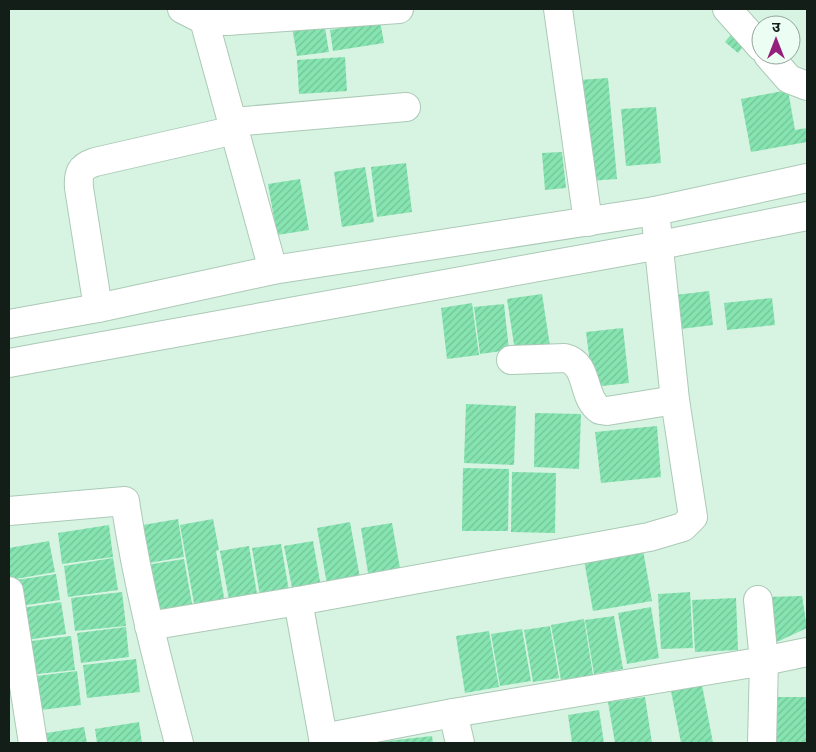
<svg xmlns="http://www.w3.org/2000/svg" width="816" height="752" viewBox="0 0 816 752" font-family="'IBM Plex Sans','Noto Sans Devanagari',sans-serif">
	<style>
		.building { fill: url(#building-hatch) }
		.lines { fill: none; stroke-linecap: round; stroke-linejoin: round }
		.minor-casing { stroke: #acc9b7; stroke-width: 30 }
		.tertiary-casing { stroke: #acc9b7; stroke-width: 30 }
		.minor { stroke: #fff; stroke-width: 28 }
		.tertiary { stroke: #fff; stroke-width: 28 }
	</style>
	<defs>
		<pattern id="building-hatch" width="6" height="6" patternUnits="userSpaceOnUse" patternTransform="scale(1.25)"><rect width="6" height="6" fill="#86e4b1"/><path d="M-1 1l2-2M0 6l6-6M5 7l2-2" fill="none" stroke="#73c398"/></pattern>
	</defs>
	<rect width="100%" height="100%" fill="#d6f4e1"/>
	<g class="building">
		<path d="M380,21L384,43L333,51L330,30Z"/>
		<path d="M324,22L329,52L297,56L292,27Z"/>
		<path d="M734,31L747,42L738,53L725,42Z"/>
		<path d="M345,57L347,91L299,94L297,60Z"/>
		<path d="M608,78L617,179L588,181L579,80Z"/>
		<path d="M788,90L795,130L807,128V142L751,152L741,99Z"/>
		<path d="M656,107L661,163L626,166L621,109Z"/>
		<path d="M562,152L566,188L545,190L542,153Z"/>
		<path d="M406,163L412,212L377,217L371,167Z"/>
		<path d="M365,167L374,222L342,227L334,172Z"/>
		<path d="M300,179L309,230L277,235L268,184Z"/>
		<path d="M709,291L713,325L672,330L667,296Z"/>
		<path d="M542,294L550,346L515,351L507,299Z"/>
		<path d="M772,298L775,325L727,330L724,303Z"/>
		<path d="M472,303L479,355L447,359L441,308Z"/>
		<path d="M504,304L509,350L480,354L474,307Z"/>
		<path d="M623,328L629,383L593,387L586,332Z"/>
		<path d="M466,404L516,406L514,465L464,463Z"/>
		<path d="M535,413L581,414L579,469L534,467Z"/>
		<path d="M657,426L661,477L601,483L595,432Z"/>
		<path d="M463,468L509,469L508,531H462Z"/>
		<path d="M512,472L556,473L555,533L511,532Z"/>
		<path d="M178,519L184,557L149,563L143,525Z"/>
		<path d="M213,519L219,550L216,551L225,603L195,609L180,525Z"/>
		<path d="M350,522L360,578L327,584L317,528Z"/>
		<path d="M392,523L401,574L369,579L361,528Z"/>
		<path d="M109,525L113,557L62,564L58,533Z"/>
		<path d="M49,541L55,572L10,580L9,548Z"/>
		<path d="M313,541L322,593L294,598L284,546Z"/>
		<path d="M281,544L290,597L261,602L252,548Z"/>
		<path d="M249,546L258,600L230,605L220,551Z"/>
		<path d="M643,550L652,601L593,611L584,560Z"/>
		<path d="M113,558L118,590L68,597L64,566Z"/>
		<path d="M184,559L193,609L156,615L146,565Z"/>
		<path d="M56,574L60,600L14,607L10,581Z"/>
		<path d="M122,592L126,626L75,631L71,598Z"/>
		<path d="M690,592L693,648L661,649L658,594Z"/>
		<path d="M802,596L807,628L766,647L767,597Z"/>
		<path d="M736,598L738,650L695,652L692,600Z"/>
		<path d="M61,602L66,634L20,641L15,609Z"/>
		<path d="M651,607L659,658L627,664L618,613Z"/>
		<path d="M614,616L623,669L594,674L585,620Z"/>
		<path d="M584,619L593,675L561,680L551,625Z"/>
		<path d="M550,626L559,678L533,682L524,630Z"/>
		<path d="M126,627L129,657L81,663L77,633Z"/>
		<path d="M522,629L531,681L500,686L491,634Z"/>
		<path d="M489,631L499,687L465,693L456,636Z"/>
		<path d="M71,636L75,670L28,675L24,642Z"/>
		<path d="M136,659L140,692L87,698L83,665Z"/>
		<path d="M77,671L81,705L33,711L28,677Z"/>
		<path d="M702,685L713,743H681L671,691Z"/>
		<path d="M645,697L652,743H615L608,702Z"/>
		<rect x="769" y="697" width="38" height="46"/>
		<path d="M599,710L604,743H572L568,715Z"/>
		<path d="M139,722L142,743H97L95,729Z"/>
		<path d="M84,727L87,743H36L34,735Z"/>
		<path d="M432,736L433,743H379V742Z"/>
	</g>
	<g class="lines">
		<defs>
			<g id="minor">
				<path d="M182,9L204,20L273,270"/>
				<path d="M558,9L588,222"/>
				<path d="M727,9L761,47"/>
				<path d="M204,20L227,21L399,9"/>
				<path d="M768,55L789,79L807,86"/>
				<path d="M233,122L406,107"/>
				<path d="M98,308L79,188C78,173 80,167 95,162L235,130"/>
				<path d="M511,360L565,358C590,364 581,398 600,410L607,411L675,400"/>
				<path d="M9,511L125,501C137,583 158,663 179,743"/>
				<path d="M9,591L33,743"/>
				<path d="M758,600L764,661L762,743"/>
				<path d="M298,601L324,743"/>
				<path d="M149,626L298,601L649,537L683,527L693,517L675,400L655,211"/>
				<path d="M453,713L460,743"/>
				<path d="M323,738L453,713L764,661L807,652"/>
			</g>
			<g id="tertiary">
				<path d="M9,324L98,308L273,270L655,211L807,178"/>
				<path d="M9,363L660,245L807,216"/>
			</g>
		</defs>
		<use href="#minor" class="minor-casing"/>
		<use href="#tertiary" class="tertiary-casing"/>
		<use href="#minor" class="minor"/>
		<use href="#tertiary" class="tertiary"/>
	</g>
	<rect width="816" height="752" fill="none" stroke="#131e18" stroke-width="20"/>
	<g transform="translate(776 40)"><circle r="24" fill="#ecfef3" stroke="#95a49b"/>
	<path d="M0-4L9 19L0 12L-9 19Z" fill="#951f7c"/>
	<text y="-8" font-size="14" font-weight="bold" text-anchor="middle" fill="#131e18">उ</text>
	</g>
</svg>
